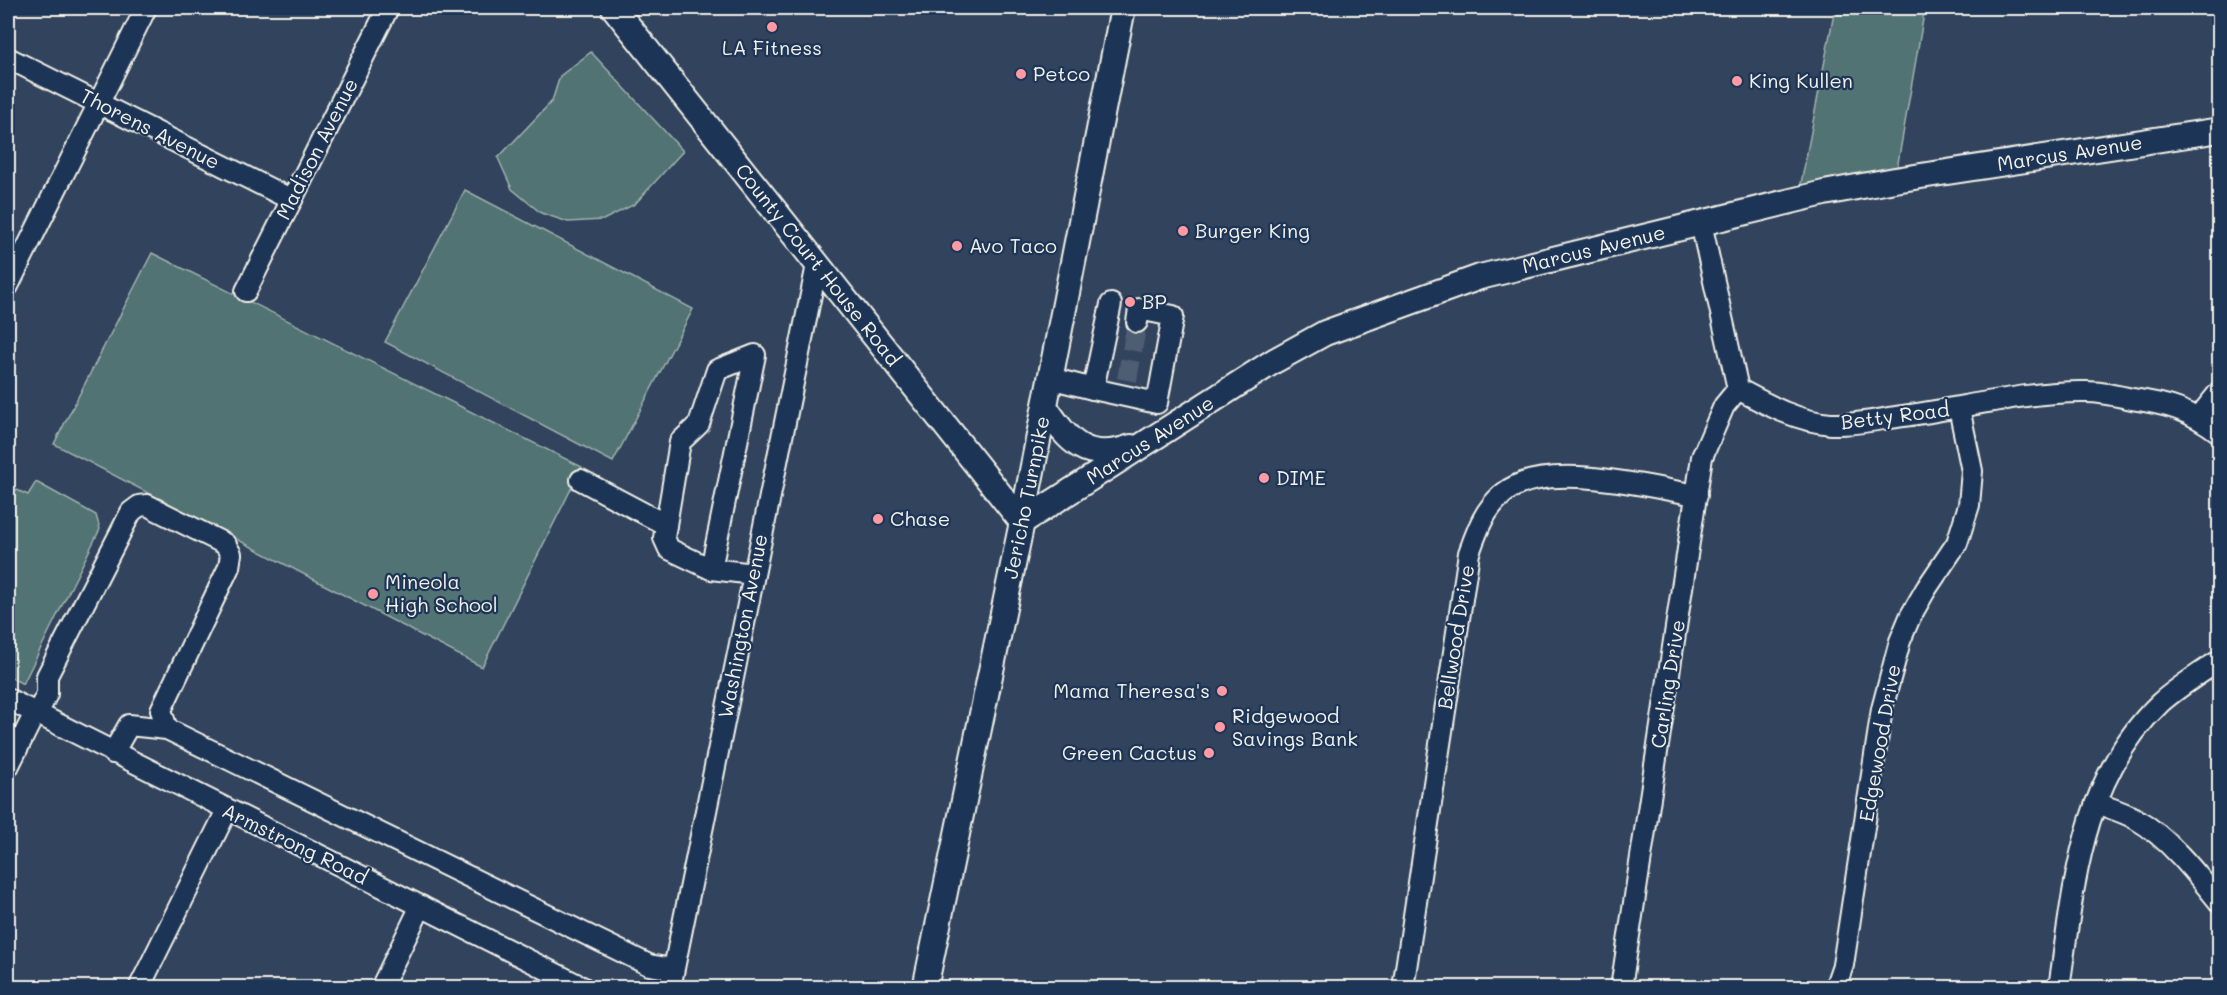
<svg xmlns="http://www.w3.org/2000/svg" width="2227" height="995" viewBox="0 0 2227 995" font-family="Mali,sans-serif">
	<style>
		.green { fill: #517373; stroke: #a2b2ae; stroke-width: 1.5 }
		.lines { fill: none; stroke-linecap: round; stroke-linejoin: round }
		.minor-tunnel { stroke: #4e5d72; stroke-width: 20; stroke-dasharray: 20 10; stroke-linecap: butt }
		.minor-casing { stroke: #f4f1e8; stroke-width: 24 }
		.major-casing { stroke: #f4f1e8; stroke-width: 28 }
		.minor { stroke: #1d3557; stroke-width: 20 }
		.major { stroke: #1d3557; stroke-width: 24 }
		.poi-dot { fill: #ff9aa2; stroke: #1d3557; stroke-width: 2 }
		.labels { text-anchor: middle; stroke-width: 4.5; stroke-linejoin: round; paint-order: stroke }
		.poi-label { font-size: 20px; fill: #f4f1e8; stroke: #1d3557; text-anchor: start }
		.street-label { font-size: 20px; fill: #f4f1e8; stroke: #1d3557 }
	</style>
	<rect width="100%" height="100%" fill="#31435d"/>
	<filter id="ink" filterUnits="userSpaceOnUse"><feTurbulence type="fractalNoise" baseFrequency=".0167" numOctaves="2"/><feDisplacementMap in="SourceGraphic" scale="12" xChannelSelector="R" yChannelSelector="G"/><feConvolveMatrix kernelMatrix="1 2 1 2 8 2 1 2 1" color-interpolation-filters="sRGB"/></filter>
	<g filter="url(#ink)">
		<g class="green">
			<path d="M1835,8H1925L1895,180L1798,199Z"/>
			<path d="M591,52L683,151L635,204L603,220L568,222L541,213L512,189L498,158L552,101L560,76Z"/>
			<path d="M465,190L693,309L613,462L385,342Z"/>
			<path d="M152,253L582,467L482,667L54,444Z"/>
			<path d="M36,482L96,515L100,529L23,684L8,676V486L28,495Z"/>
		</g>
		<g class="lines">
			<path class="minor-tunnel" d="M1127,380L1137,322"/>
			<defs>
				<g id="minor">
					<path d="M8,58L292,200"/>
					<path d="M1701,223L1738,389C1768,405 1796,421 1831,424C1855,425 1880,419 1903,416C1964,408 2026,391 2087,392C2102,392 2118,396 2132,399C2168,404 2190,410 2220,433"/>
					<path d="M8,286L146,8"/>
					<path d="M246,291L388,8"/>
					<path d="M1111,304L1093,389L1157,403L1173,316L1139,309L1137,322"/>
					<path d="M1050,378L1093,389"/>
					<path d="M2199,417L2220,391"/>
					<path d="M581,480L666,525L664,538L669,549L711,569L754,574"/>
					<path d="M666,525L680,442L699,424L717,370L755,355L711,569"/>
					<path d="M8,699L584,988"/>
					<path d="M37,714L47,694V676L131,512L139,506L147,505L225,544L231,554L229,567L161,710L167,729"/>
					<path d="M113,753L129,725L167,729L649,965L673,969"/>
					<path d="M8,767L35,713"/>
					<path d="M2096,803C2109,808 2124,812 2136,819C2168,837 2197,874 2220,903"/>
					<path d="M139,988L227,810"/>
					<path d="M381,988L421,906"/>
					<path d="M670,988L817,265"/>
					<path d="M1403,988L1469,553C1477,531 1484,510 1503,494C1543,459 1647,487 1697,495"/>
					<path d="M1621,988L1702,457L1724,406L1738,389"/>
					<path d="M1835,988L1843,965L1882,709L1900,641L1910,617L1926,589L1957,543L1969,505L1972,471L1959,408"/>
					<path d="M2059,988C2074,886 2081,779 2160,703C2178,687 2199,674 2220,660"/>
				</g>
				<g id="major">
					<path id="s1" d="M614,8L1022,522"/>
					<path d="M1045,407C1069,442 1086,463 1131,447"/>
					<path id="s2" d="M1022,522L1274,361L1325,333L1480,277L1824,193L1895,180L2220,130"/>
					<path id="s3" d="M925,988L1022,522L1123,8"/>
				</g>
			</defs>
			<use href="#minor" class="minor-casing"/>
			<use href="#major" class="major-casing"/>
			<use href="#minor" class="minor"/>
			<use href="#major" class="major"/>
		</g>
	</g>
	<g class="poi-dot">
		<circle cx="772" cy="27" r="6"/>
		<circle cx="1021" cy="74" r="6"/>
		<circle cx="1737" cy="81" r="6"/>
		<circle cx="1183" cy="231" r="6"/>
		<circle cx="957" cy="246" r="6"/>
		<circle cx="1130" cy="302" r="6"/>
		<circle cx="1264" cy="478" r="6"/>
		<circle cx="878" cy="519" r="6"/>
		<circle cx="373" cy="594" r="6"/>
		<circle cx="1222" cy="691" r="6"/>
		<circle cx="1220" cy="727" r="6"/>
		<circle cx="1209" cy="753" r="6"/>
	</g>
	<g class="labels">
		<g class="poi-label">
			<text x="772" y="55" text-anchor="middle">LA Fitness</text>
			<text x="1033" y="81">Petco</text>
			<text x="1749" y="88">King Kullen</text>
			<text x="1195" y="238">Burger King</text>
			<text x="969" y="253">Avo Taco</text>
			<text x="1142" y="309">BP</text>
			<text x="1276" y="485">DIME</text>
			<text x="890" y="526">Chase</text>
			<text x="385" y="589">Mineola<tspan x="385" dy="23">High School</tspan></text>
			<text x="1210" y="698" text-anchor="end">Mama Theresa's</text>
			<text x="1232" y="723">Ridgewood<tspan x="1232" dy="23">Savings Bank</tspan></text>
			<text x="1197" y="760" text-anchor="end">Green Cactus</text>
		</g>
		<g class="street-label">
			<text transform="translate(150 129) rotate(27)" y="7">Thorens Avenue</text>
			<text transform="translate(317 149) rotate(-63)" y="7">Madison Avenue</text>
			<text dy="7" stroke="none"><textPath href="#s2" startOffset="1125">Marcus Avenue</textPath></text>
			<text dy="7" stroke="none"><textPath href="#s2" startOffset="639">Marcus Avenue</textPath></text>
			<text dy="7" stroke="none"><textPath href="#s1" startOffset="328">County Court House Road</textPath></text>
			<text transform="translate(1895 416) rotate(-7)" y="7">Betty Road</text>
			<text dy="7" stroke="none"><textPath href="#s2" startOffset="152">Marcus Avenue</textPath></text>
			<text dy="7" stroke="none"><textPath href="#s3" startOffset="501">Jericho Turnpike</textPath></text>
			<text transform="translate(743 626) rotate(-79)" y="7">Washington Avenue</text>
			<text transform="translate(1456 637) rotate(-81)" y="7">Bellwood Drive</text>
			<text transform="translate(1668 684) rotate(-81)" y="7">Carling Drive</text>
			<text transform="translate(1880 743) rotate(-80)" y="7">Edgewood Drive</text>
			<text transform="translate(295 844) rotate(26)" y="7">Armstrong Road</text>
		</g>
	</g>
	<rect width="2227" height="995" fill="none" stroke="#1d3557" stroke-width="30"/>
	<rect x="15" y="15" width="2197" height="965" fill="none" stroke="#f4f1e8" stroke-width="2" filter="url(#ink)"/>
</svg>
